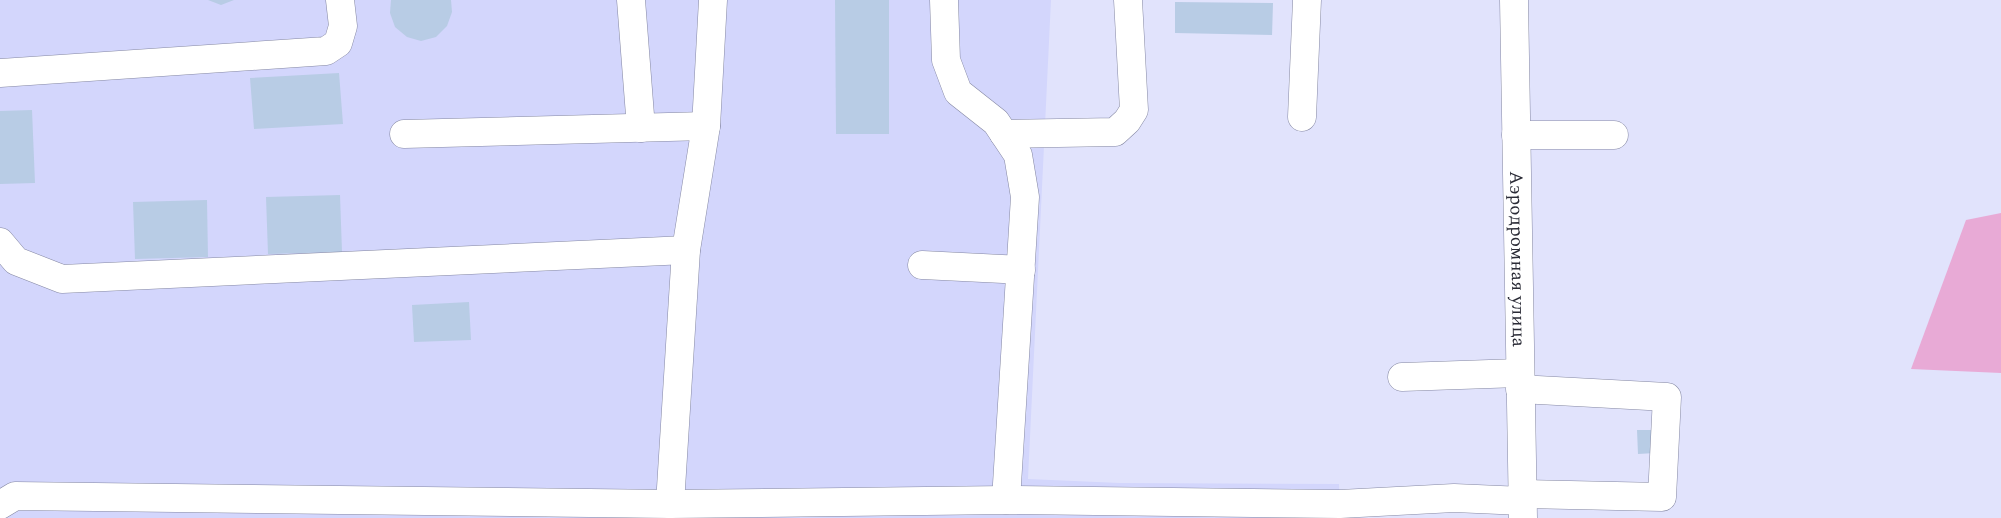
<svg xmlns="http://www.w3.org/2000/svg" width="2001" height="518" viewBox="0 0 2001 518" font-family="Spectral,serif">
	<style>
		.built { fill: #d3d6fc }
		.green { fill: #e8aad6 }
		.building { fill: #b8cce5 }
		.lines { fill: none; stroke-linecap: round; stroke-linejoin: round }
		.minor-casing { stroke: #8588a3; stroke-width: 29 }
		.minor { stroke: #fff; stroke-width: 28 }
		.labels { text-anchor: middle; stroke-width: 4; stroke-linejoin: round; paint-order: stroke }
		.street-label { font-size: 19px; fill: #2a2b36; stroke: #fff }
	</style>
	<rect width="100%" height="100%" fill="#e1e3fc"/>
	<path class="built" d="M0,0H1051L1028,479L1120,483L1339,484L1340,518H0Z"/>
	<path class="green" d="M2001,213V373L1911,369L1966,220Z"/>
	<g class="building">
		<path d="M208,0H234L221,5Z"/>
		<path d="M391,0H451L452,12L447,26L436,37L421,41L407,37L395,27L390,13Z"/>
		<path d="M835,0H889V134H836Z"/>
		<path d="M1175,2L1273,3L1272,35L1175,33Z"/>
		<path d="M339,73L343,124L254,129L250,78Z"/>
		<path d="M32,110L35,183L0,184V111Z"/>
		<path d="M340,195L342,252L268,254L266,197Z"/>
		<path d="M207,200L208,257L135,259L133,202Z"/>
		<path d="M469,302L471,340L414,342L412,305Z"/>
		<path d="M1637,430H1655V453L1638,454Z"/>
	</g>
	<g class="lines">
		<defs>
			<g id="minor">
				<path d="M631,0L641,128"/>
				<path d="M944,0L946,60L958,92L996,122L1018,155L1025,197L1006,500"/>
				<path id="s1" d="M1514,0L1523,518"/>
				<path d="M0,73L326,51L338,43L343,26L340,0"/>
				<path d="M1302,117L1307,0"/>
				<path d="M404,134L706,126"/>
				<path d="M1004,134L1115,132L1127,121L1134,110L1128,0"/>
				<path d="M1516,135H1614"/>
				<path d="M0,242L16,261L62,279L686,250"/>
				<path d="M922,265L1021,270"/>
				<path d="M1402,377L1519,373"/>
				<path d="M1520,389L1667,397L1662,497L1522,494"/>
				<path d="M670,504L686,250L706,126L713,0"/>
				<path d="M0,505L15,496L670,504L1006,500L1340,504L1454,498L1523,501"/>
			</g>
		</defs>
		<use href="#minor" class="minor-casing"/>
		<use href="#minor" class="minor"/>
	</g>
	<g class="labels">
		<g class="street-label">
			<text dy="7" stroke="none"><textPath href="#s1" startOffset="259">Аэродромная улица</textPath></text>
		</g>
	</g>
</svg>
